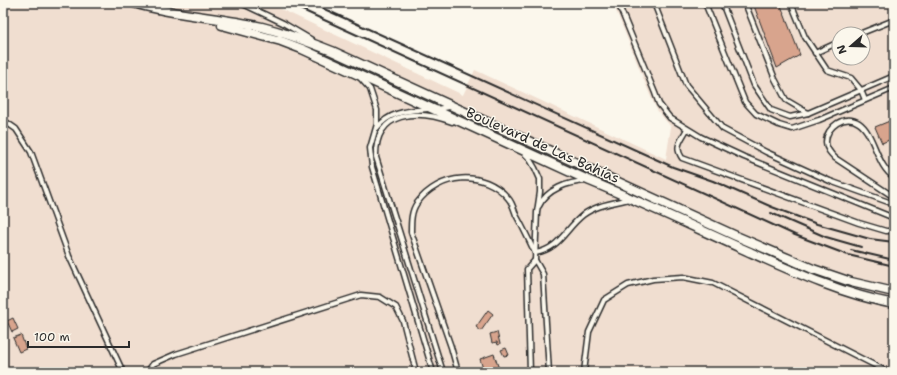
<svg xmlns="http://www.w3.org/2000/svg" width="897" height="375" viewBox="0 0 897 375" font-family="'Shantell Sans',sans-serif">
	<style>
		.built { fill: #f0ded0; fill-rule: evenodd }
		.building { fill: #d8a48d; stroke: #2b2b2b }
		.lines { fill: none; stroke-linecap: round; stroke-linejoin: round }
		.lane-casing { stroke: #2b2b2b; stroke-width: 7 }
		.street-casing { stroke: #2b2b2b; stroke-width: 11 }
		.lane { stroke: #fbf7ec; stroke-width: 4 }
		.street { stroke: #fbf7ec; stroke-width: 8 }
		.rail { stroke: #2b2b2b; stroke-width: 2 }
		.labels { text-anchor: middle; stroke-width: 3; stroke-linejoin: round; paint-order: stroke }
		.street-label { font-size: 14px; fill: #2b2b2b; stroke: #fbf7ec }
	</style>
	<rect width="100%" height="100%" fill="#fbf7ec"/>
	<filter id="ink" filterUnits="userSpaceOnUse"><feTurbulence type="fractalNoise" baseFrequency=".025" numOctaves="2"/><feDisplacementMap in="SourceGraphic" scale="8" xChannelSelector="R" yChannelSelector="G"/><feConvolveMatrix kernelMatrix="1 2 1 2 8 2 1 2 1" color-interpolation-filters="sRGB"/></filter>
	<g filter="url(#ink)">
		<path class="built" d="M3,3H268L463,95L475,70L666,159L671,127L657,110L650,95L613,3H894V372H3ZM839,34H863V58H839Z"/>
		<g class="building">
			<path d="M753,3H780L800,55L777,68Z"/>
			<path d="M892,120L894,126V138L882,143L875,127Z"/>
			<path d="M488,310L493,314L481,331L476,327Z"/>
			<path d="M13,318L18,329L12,332L7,321Z"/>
			<path d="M497,332L500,344L498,345L497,342L492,343L490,334Z"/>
			<path d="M21,335L26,349L19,352L13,338Z"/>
			<path d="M506,348L509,355L504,356L501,350Z"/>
			<path d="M494,354L500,372H484L480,359Z"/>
		</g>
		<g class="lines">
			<defs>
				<g id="lane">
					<path d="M241,3L283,23L312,40"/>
					<path d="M618,3L655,93L659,104L670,118L701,137L744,157L894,218"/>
					<path d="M654,3L686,85L723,129L766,152L830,181L894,204"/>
					<path d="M705,3L745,102L756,114L779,125L792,129L819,120L894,88"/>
					<path d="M722,3L754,85L771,110L790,117L808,113L894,76"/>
					<path d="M745,3L775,79L786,100L808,113"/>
					<path d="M791,3L805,37L827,70L851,78L861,90L865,100"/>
					<path d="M859,34L894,20"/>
					<path d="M815,53L839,42"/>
					<path d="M361,79L370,89L377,110V124L370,148L372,167L433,372"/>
					<path d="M435,109L450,107"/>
					<path d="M3,120L16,129L31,152L69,256L123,372"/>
					<path d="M377,128C390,111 408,111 428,109"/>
					<path d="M687,129C681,141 674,146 682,158L859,223L886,231H894"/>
					<path d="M525,154L529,158L535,168L540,179V192L537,212L535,260L543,274L549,372"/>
					<path d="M894,177C876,166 875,134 859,123C845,113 826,127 826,142C826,149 831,154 835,158L894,197"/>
					<path d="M539,206C547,189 568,182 586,181"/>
					<path d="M147,372L153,364L176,354L361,295L380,297L396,307L403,321L416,372"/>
					<path d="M443,372L376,157C375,110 418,109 452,122"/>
					<path d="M458,372L451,347L411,232C411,222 411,211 417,203C439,173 484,169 508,198C512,202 514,209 516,215C523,227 529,240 535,253C560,249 565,229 583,215C596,205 614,203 629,199"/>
					<path d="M530,372L527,269L535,260"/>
					<path d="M584,372L589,332L604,300L628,285L653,279L683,277L713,283L888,372"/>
				</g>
				<g id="street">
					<path d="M134,3C176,16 220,17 262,27C286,33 309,42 332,51L736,236L813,269L851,282L894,292"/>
					<path d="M222,25L281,41L302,49L590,181C641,202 692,226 743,249C792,271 841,294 894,304"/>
				</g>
			</defs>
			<use href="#lane" class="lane-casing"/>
			<use href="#street" class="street-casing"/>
			<use href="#lane" class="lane"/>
			<use href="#street" class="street"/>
			<g class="rail">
				<path d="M287,3L795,235L848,255L894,266"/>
				<path d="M311,3L673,167L713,181L772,207L817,224L870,239L894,242"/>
				<path d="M771,213L826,237L861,247"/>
				<path d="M851,250L894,260"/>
			</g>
		</g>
	</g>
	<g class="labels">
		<g class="street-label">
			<text transform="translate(543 145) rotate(24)" y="5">Boulevard de Las Bahías</text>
		</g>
	</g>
	<rect width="897" height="375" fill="none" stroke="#fbf7ec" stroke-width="16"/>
	<rect x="8" y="8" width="881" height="359" fill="none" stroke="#2b2b2b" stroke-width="1.5" filter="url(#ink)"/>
	<g transform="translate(851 46) rotate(250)"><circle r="19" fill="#fbf7ec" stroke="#a8a59f"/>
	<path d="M0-3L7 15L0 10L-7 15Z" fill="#2b2b2b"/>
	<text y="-6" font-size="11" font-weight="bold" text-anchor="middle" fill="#2b2b2b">N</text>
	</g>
	<path d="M28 341v6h101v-6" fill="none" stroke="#2b2b2b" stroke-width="2"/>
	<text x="34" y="341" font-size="12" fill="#2b2b2b" stroke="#fbf7ec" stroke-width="3" paint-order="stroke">100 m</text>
</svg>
